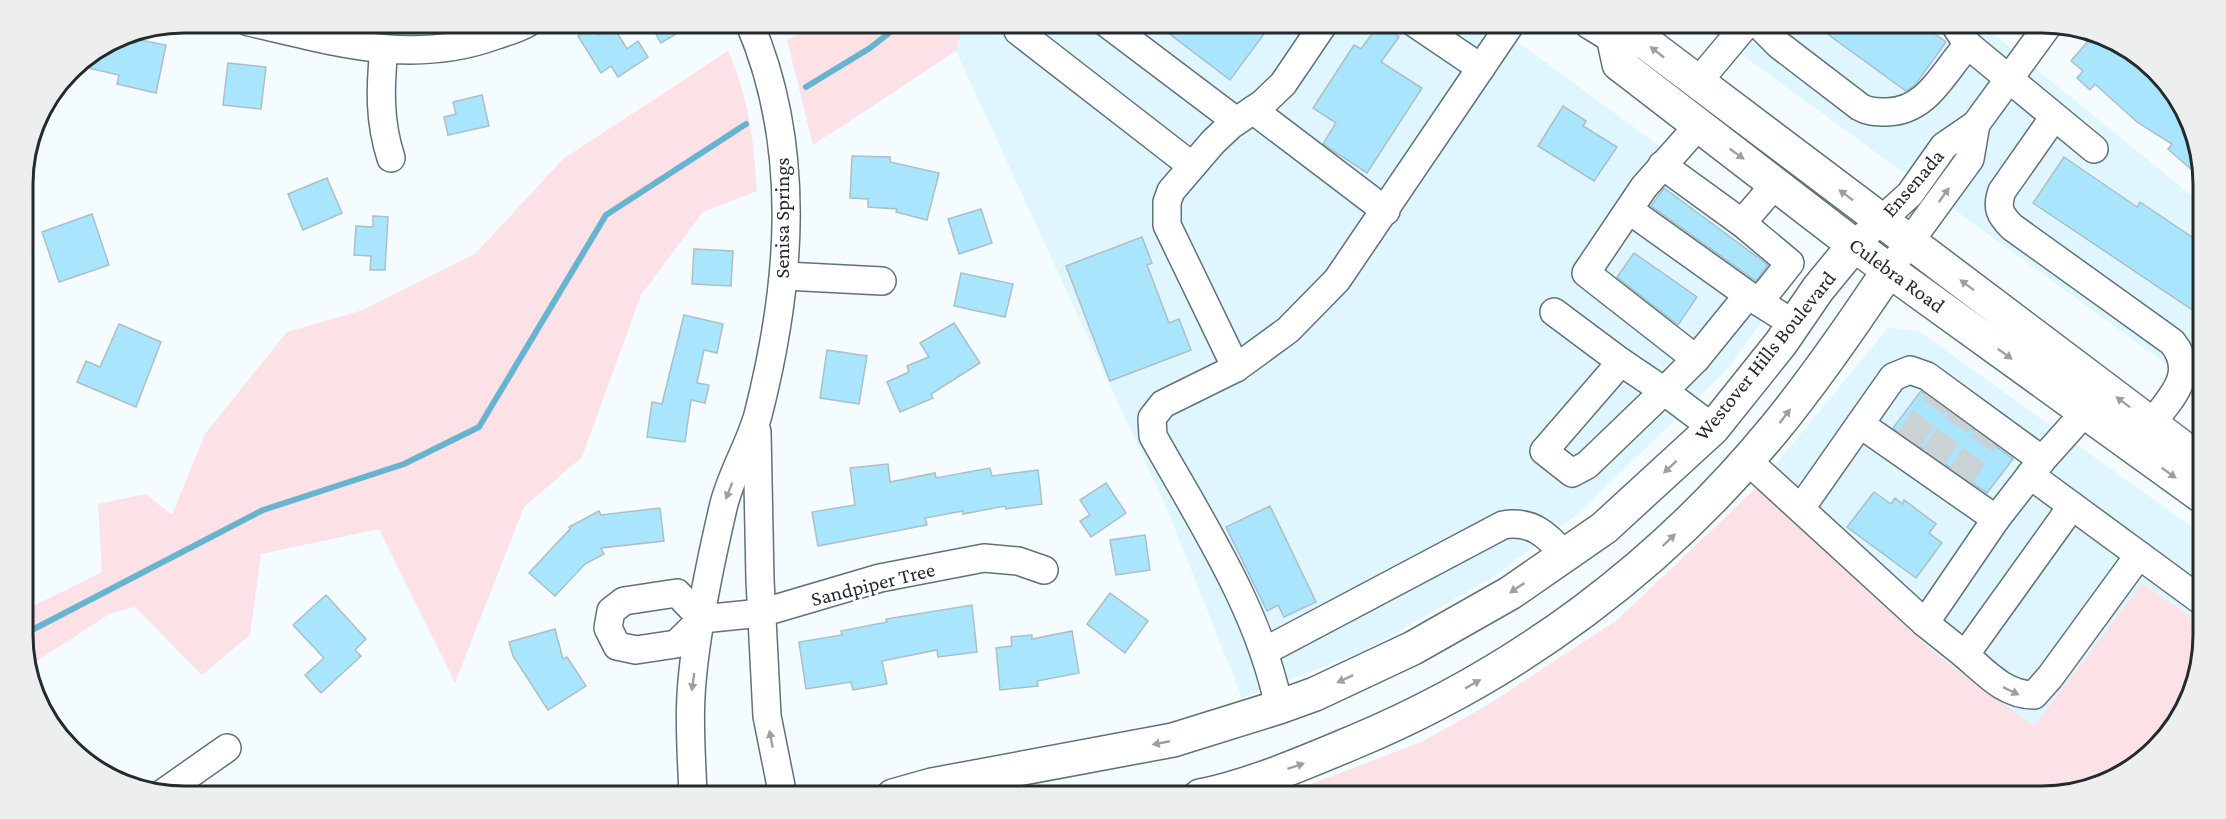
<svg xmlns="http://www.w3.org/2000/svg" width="2226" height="819" viewBox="0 0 2226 819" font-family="'Crimson Pro',serif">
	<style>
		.built { fill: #e0f6ff }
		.green { fill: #fce1e6 }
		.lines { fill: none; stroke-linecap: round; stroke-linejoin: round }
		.stream { stroke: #67b4d0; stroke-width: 6 }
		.building { fill: #a9e6fd; stroke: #acbec6; stroke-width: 1.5 }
		.minor-tunnel { stroke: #cad2d5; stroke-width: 27; stroke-dasharray: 27 14; stroke-linecap: butt }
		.minor-casing { stroke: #607278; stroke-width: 30 }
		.major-casing { stroke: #607278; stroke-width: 36 }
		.minor { stroke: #fff; stroke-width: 27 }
		.major { stroke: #fff; stroke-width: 33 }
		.oneway { fill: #9ca0a1 }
		.labels { text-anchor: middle; stroke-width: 4.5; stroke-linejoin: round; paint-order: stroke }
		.street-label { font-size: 21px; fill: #242b2e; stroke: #fff }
		.rim { fill: none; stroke: #242b2e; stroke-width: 3 }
	</style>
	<rect width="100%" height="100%" fill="#f4fcff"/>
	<g class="built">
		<path d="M1719,22L1980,23L2202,204L2203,391L1712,33Z"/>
		<path d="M963,23H1492L1794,245L1797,273L1725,372L1575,516L1496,575L1364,651L1242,698L1168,511L956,51Z"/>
		<path d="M1888,328L1919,331L2203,535V625L2142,583L2034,726L1936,654L1756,488Z"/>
	</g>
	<g class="green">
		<path d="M822,22H963V23L956,51L813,145L787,40Z"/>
		<path d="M728,51C749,98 754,141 757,191L703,212L641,295L582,457L524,507L455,683L379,529L261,554L250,635L202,675L135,607L111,613L37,661L25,633V610L102,572L98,504L146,494L172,515L205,434L287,332L363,310L475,254L563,159Z"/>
		<path d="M1756,488L1936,654L2034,726L2142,583L2203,625L2195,687L2140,763L2053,796H1270L1298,789L1421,742L1486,706L1617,620Z"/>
	</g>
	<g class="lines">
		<g class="stream">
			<path d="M806,87L870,48L903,22"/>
			<path d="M30,631L263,510L404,464L479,427L606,215L746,124"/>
		</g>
	</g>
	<g class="building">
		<path d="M649,22H696L661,43Z"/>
		<path d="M1174,22H1273L1230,80L1167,32Z"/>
		<path d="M1811,22H1918L1946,42L1915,85L1906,91Z"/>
		<path d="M1380,23L1399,37L1381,62L1422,88L1367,173L1323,144L1336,123L1313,108L1354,45L1361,49Z"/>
		<path d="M594,26L599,35L613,26L627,49L638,41L648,57L618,77L611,66L601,73L578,36Z"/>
		<path d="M2096,32L2164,78L2202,162L2193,171L2168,149L2172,144L2137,122L2095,84L2090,90L2077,78L2083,71L2071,61Z"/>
		<path d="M120,36L166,45L156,93L117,84L119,75L75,65Z"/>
		<path d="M228,63L266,67L261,109L223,105Z"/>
		<path d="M482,95L489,126L448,135L444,117L456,114L453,102Z"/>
		<path d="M1563,106L1586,121L1583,126L1617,147L1594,181L1538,146Z"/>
		<path d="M852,156L890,157V162L939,173L927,220L896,212L897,209L868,207V199L850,198Z"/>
		<path d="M2064,157L2137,207L2140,202L2202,244L2203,317L2033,203Z"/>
		<path d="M327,178L342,213L303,230L288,194Z"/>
		<path d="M1664,188L1768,265L1756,281L1651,206Z"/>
		<path d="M981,209L992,243L959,254L948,219Z"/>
		<path d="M92,214L109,265L59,282L42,232Z"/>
		<path d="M373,216L388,217L385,270H370L371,256L354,255L356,226L373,227Z"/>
		<path d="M1142,237L1152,263L1147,265L1169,323L1179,319L1191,350L1110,381L1066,266Z"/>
		<path d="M694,249L733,251L731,286L692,284Z"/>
		<path d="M1634,253L1697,297L1678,325L1617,277Z"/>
		<path d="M961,273L1013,284L1005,317L954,306Z"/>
		<path d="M684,315L723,324L717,353L704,350L697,383L709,385L705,403L691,400L685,442L647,437L652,402L662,404Z"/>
		<path d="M954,323L980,363L931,394L933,398L900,412L887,382L909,372L907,366L929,357L920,343Z"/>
		<path d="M119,324L161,342L136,407L77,382L86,361L100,367Z"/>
		<path d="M827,350L867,356L859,404L820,398Z"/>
		<path d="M1921,391L2013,459L1987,493L1893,428Z"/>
		<path d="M888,464L890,482L935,473L936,478L990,468L992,476L1038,470L1042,504L1006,509L1005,506L963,514V511L925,518L927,525L818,546L812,512L855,505L850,468Z"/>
		<path d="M1106,483L1126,513L1091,537L1080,521L1090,515L1080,500Z"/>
		<path d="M1874,492L1891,504L1895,498L1903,504L1904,500L1936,524L1929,533L1942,543L1916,578L1847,527Z"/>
		<path d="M1270,506L1316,602L1284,617L1278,605L1267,611L1226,527Z"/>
		<path d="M660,508L664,541L601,548L604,554L585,564L555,596L529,573L570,529L569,527L599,511L601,515Z"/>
		<path d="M1145,535L1150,570L1116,575L1110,540Z"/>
		<path d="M1110,593L1148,621L1125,653L1087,624Z"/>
		<path d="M326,595L366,639L355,650L361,656L321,693L305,675L324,658L293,625Z"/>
		<path d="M972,605L977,652L938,657L937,650L882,661L887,684L853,690L851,682L806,689L799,642L842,635L841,631L887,622L886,619Z"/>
		<path d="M555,629L563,659L567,657L586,686L548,710L513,656L509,642Z"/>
		<path d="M1072,631L1079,673L1037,681L1038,686L1000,690L996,648L1012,646L1011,637L1032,635V639Z"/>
	</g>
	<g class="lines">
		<g class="minor-tunnel">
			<path d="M1908,440L1938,400"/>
			<path d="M1932,458L1961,418"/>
			<path d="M1959,478L1987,437"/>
		</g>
		<defs>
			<g id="minor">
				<path d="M249,22C332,41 411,66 494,36C505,32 518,29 529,22"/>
				<path d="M1025,22L1018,31L1192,166"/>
				<path d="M1105,22L1236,121"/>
				<path d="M1413,22L1481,68"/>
				<path d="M1756,22L1779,45L1860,107C1869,112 1877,112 1887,112C1928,111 1943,72 1968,45L2094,149"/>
				<path d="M1953,22L1968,45"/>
				<path d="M384,49C380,87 379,121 391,158"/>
				<path d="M1697,83L1748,22"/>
				<path d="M1253,110L1386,211"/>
				<path d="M2054,117L2002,191C1996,208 2000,215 2012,227L2172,342C2198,373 2171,398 2151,424"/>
				<path d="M1662,165L1742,223L1790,263L1759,302"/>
				<path d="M1629,210L1748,295"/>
				<path d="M1742,223L1776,183"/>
				<path d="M1854,245L1910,194L1944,146L1976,124L2049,24"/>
				<path d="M1889,270L1970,159L1976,124"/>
				<path d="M785,276L882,281"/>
				<path d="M1554,312L1621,362"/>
				<path d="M1696,359L1586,273L1644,187L1698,126"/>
				<path d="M1236,368L1167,225V202L1171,191L1213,142L1231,125L1262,104L1283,84L1325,22"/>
				<path d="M1860,424L1996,519"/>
				<path d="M1713,428L1664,391L1587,465L1572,473L1544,451L1621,362L1664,391L1696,359L1748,295L1794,324"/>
				<path d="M757,432L760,580L767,716L783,796"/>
				<path d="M1747,460L1925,623L1996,519L2042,460L1927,376L1910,370L1893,377L1801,508"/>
				<path d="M2042,460L2085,412"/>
				<path d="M2030,475L2203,602"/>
				<path d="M677,593L702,619L676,644L636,650L617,646L608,628L611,611L624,601Z"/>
				<path d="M702,619L761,613L880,578L984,558L1018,561L1044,570"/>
				<path d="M1925,623L1965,655L2072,506"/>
				<path d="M1265,651L1503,525C1532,520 1547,535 1565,555"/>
				<path d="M1965,655C1986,673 2005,695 2034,695L2050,677L2139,555"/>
				<path d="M1279,707C1259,609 1201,522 1153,436L1152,418L1163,404L1236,368L1288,330L1337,280L1512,22"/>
				<path d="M163,793L227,748"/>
				<path d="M693,796C692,764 689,729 691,696C694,639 710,564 723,508C730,476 749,447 758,415C791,286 803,147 749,22"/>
			</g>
			<g id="major">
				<path d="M1590,22L1613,36L1645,42L2203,463"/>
				<path d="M1613,36L1619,64L1854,245L2203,497"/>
				<path d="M893,796L932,785L1173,740L1279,707L1315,694L1413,648L1510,593L1604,528L1713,428L1781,343L1818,289L1854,245"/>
				<path d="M1200,796C1248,787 1309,761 1354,742C1519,673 1662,566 1775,428C1816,378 1853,324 1889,270"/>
			</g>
		</defs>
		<use href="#minor" class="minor-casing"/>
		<use href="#major" class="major-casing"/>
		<use href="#minor" class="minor"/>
		<use href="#major" class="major"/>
	</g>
	<defs><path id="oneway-solid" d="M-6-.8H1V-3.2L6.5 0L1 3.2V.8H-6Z" transform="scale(1.5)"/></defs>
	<g class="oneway">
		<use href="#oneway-solid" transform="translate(1657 52) rotate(-142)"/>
		<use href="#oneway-solid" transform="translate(1737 154) rotate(36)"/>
		<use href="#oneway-solid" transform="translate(1846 195) rotate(-143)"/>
		<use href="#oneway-solid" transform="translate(1944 195) rotate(-54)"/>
		<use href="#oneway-solid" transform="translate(1967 285) rotate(-143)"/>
		<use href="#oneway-solid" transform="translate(2005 354) rotate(36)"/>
		<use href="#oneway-solid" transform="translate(2123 402) rotate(-143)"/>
		<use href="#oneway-solid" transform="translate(1785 416) rotate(-53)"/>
		<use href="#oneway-solid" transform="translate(1670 467) rotate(137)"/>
		<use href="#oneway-solid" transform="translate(2169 473) rotate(36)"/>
		<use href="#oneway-solid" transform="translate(729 491) rotate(111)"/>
		<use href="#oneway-solid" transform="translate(1669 540) rotate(-44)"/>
		<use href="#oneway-solid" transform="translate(1517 588) rotate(146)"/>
		<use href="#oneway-solid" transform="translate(1345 679) rotate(155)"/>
		<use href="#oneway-solid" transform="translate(693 682) rotate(98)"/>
		<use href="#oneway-solid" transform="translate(1473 684) rotate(-29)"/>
		<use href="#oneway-solid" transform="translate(2011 691) rotate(26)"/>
		<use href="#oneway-solid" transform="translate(771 739) rotate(-101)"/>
		<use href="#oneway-solid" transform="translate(1161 743) rotate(169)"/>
		<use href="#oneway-solid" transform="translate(1296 766) rotate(-18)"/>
	</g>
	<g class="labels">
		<g class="street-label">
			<text transform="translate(1913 183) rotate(-49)" y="7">Ensenada</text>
			<text transform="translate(782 218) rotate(-90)" y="7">Senisa Springs</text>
			<text transform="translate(1897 275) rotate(36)" y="7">Culebra Road</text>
			<text transform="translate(1765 356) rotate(-51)" y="7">Westover Hills Boulevard</text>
			<text transform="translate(873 584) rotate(-14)" y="7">Sandpiper Tree</text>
		</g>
	</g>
	<path d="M0 0H2226V819H0ZM184 33H2042A151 151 0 0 1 2193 184V635A151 151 0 0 1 2042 786H184A151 151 0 0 1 33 635V184A151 151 0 0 1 184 33Z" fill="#edeeee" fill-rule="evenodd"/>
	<path class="rim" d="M184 33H2042A151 151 0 0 1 2193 184V635A151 151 0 0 1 2042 786H184A151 151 0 0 1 33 635V184A151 151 0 0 1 184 33Z"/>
</svg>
